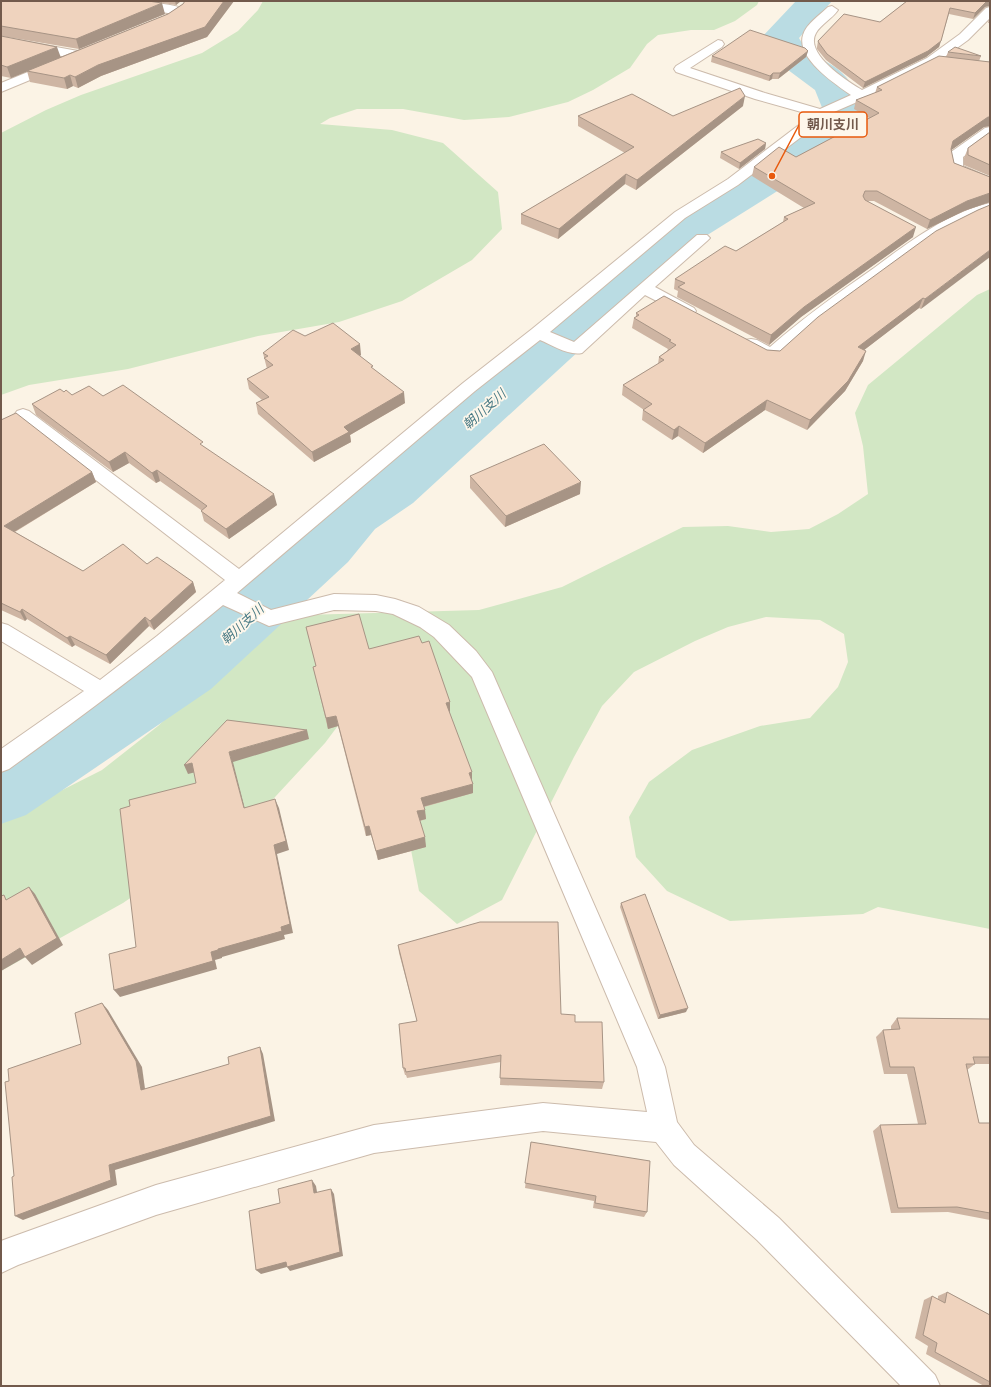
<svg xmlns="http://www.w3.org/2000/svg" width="991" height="1387" viewBox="0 0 991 1387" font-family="'Fira Sans Condensed','Noto Sans JP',sans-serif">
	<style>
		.green { fill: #d2e7c4 }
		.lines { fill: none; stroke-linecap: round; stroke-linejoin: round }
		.river { fill: #badce3; fill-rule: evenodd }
		.street-casing { stroke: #ccbbac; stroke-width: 2 }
		.street { fill: #fff; fill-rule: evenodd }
		.wall { fill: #ceb5a3 }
		.shaded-wall { fill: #a79485 }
		.building { fill: #efd3be; stroke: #a79485 }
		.labels { text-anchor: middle; stroke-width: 3.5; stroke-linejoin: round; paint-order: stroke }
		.water-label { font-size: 13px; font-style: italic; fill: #477984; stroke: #fef7eb }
		.leader { fill: none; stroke: #e8590c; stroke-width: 1.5 }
		.callout-dot { fill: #e8590c; stroke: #fef7eb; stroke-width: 1.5 }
		.callout { fill: #fef7eb; stroke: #e8590c; stroke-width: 1.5 }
		.callout-label { font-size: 13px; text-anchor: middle; font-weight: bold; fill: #725a4c }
	</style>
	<rect width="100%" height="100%" fill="#fbf3e5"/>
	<g class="green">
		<path d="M263,1H759L757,5L735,21L714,30H691L658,35L647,44L630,68L593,90L568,102L509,117L464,120L403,109H357L330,118L320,124L392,130L443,143L498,192L502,229L472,260L402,301L339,322L258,336L128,369L29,385L1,395V133L46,110L81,95L202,53L238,31L258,10Z"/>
		<path d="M990,289V929L878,907L863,914L730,921L667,891L636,857L629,817L649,782L692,750L760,726L810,718L838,687L848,662L844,634L820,620L766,617L728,627L695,641L634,672L602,706L574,757L502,900L457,924L419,891L411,850L346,715L325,743L251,823L192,856L123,903L1,971V821L102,770L158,726L265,626L304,615L479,610L562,587L683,527L728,526L771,532L809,529L838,514L868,494L863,446L855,413L868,385L977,295Z"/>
	</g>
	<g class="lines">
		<path class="river" d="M796,1H832L799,38C809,57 833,61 846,77C855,87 859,101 864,113L858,121L817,152L787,185L701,239L413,503L375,529L348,562L211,689L26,815L1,824V757L165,653L306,532L335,501L373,475L669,221L757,167L789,134L823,110L815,90L776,61L762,37Z"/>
		<defs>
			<g id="street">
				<path d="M112,1C125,1 180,2 186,11L180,15L118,5Z"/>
				<path d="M832,6L838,10C832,19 821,24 816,33C804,54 847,81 862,90L927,58L960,34L986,8L990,7V18L968,40L935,64L878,93L834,112L738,185L685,218L550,332L574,342L697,235H707L710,238L707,241L655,287L694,308L696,311L694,314L688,316L682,314L645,295L582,353C569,356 552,345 540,340L475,391L237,593L271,610L334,594L376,595L395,599L419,607L449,625L476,651L492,672L661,1057L665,1067L677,1122L694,1145L779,1218L935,1375L940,1386H901L757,1240L674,1165L656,1142L543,1131L374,1153L156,1215L18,1265L1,1273V1241L9,1238L156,1185L374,1125L543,1103L647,1112L637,1067L472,677L434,637L420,627L393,614L376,611L334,610L269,626L223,605C154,663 82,716 9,769L1,772V749L84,691L1,641V623L8,625L100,680L157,636L225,580L17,419L14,415L17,411L23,409L29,411L239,569L463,383L532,329L675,212L728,179L812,115L755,99L676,72L674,69L676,66L718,40L722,41L724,44L722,47L690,68L765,93L820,109L851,95C835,84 796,58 803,35C806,24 820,15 828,7Z"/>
				<path d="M1,37L78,51L84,55L78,59L1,45Z"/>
				<path d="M55,61L61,65L59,68L1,92V83Z"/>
				<path d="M990,127V137L963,157V166L990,178V187L951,171C948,166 948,157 951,152L985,128Z"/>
				<path d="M990,203V212L974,218L932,240L814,326L777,359C766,361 749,353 743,344L745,340L751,339L757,340L770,347C803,318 838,293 874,268C909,242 947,213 990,203Z"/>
			</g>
		</defs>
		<use href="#street" class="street-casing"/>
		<use href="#street" class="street"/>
	</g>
	<g class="wall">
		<path d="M1,1L165,14L79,49L1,36Z"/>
		<path d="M149,1H181L176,5Z"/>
		<path d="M185,1H234L207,37L101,76L78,88L73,86L67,89L30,82L27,71L11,78L1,76V36L60,57L168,14L183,4Z"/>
		<path d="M907,1L985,7L973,19L949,14L939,47L926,57L863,88L826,60L817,49V47L818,41L880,22Z"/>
		<path d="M990,16V23H988Z"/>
		<path d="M808,51L806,57L778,79H772L769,81L711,62L712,56Z"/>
		<path d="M948,52L981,56L979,61L990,62V126L984,127L951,150L954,163L990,177V202L964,211L927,229L874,201H868L913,237L801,317L769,345L677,297L678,291L674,289L675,279L736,251L783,222L784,217L804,208L752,176L754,167L796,157L869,118L854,109L856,100L875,93L877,87L946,57Z"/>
		<path d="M743,106L636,190L625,184L558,239L521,224V214L625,153L578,126V116H673Z"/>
		<path d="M990,132V176L964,165V158L968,148Z"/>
		<path d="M766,143L765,149L739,169L720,158L721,152Z"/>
		<path d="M978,210L921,309L919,308L864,350L863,361L845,391L807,430L765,410L703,453L678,436L672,440L642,420L643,410H644L622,395L623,385L658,364L659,357L667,351L668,349L632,328L634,318L636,317V313L767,350L780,351Z"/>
		<path d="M305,336L361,355L360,356L405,403L350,435L351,442L314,462L258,414L256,403L262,400L249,389L247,379L267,369L263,353Z"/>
		<path d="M64,392L72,395L103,396L204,447L277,505L229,539L204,521L201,510L160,481L156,483L129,463L113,472L36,415L32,404Z"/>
		<path d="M1,420L92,472L96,482L15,532L83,571L147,564L193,582L196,592L154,630L149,626L110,664L75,645L72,647L27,619L25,621L1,610Z"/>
		<path d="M470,476L580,494L505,527L470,488Z"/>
		<path d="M306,627L369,649L450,712H449L472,781L473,793L424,807L426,819L420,821L426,847L378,860L371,835L366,836L338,726L328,729L313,667L316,666Z"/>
		<path d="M621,903L686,1012L658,1019L620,907Z"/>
		<path d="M398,945L561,1014L575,1022L604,1082L602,1089L500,1085L501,1062L407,1078L406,1075H405L403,1068L417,1021L399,953Z"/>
		<path d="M897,1018L990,1019V1064H975L967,1070L979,1123H990V1220L948,1212L891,1213L873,1131L880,1125L918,1124L907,1074H884L876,1037L883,1030H891V1026Z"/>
		<path d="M531,1142L647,1212L644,1217L593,1208L594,1201L525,1188Z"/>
		<path d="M947,1292L990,1315V1385L984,1386L926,1354L928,1346L915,1338L924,1300L932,1296L938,1299V1296Z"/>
	</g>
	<g class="shaded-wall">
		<path d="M175,1H181L176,5Z"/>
		<path d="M224,1H234L207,37L101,76L78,88L75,77Z"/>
		<path d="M987,1H990V6L985,7L973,19L975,13Z"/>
		<path d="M162,3L165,14L79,49L76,39Z"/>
		<path d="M941,41L939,47L926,57L863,88L865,82Z"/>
		<path d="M57,47L61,58L11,78L7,67Z"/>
		<path d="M808,51L806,57L778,79L780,73Z"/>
		<path d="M773,73L772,79L769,81L770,76Z"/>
		<path d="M70,75L73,86L67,89L64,78Z"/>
		<path d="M745,96L743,106L636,190L637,180Z"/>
		<path d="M988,117H990V126L984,127L950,151L953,141Z"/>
		<path d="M766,143L765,149L739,169L740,163Z"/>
		<path d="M626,174L625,184L558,239L559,229Z"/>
		<path d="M990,193V202L964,211L927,229L930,220L967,201Z"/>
		<path d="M916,227L913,237L801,317L769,345L771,335L804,307Z"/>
		<path d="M990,250V257L921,309L925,299Z"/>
		<path d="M923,298L919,308L855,357L858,347Z"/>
		<path d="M360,344L361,355L353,359L351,349Z"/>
		<path d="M866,351L863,361L845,391L807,430L810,420Z"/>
		<path d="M404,392L405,403L350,435L351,442L314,462L312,452L344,427Z"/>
		<path d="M767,400L765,410L703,453L705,443Z"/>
		<path d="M679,426L678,436L672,440L674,430Z"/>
		<path d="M125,452L129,463L113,472L109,462Z"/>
		<path d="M157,470L160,481L156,483L152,473Z"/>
		<path d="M92,472L96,482L9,535L4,526Z"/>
		<path d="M581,482L580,494L505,527L506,516Z"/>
		<path d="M274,494L277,505L229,539L226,529Z"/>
		<path d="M193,582L196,592L154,630L150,621Z"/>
		<path d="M22,609L27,619L25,621L20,612Z"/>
		<path d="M145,617L149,626L110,664L106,655Z"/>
		<path d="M70,636L75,645L72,647L67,638Z"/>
		<path d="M450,702V712L446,713V703Z"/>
		<path d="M336,716L338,726L328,729L326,718Z"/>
		<path d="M307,730L309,739L233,762L247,817L244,808L229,752Z"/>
		<path d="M192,763L196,772L188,774L184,765Z"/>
		<path d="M472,772V782L469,773Z"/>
		<path d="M473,784V793L422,807L421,798Z"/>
		<path d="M275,799L279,808L289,850L277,854L293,933L284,935L285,939L222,957V958L215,960L217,969L120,997L114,990L211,952L218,949L274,845Z"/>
		<path d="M425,810L426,819L418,821L417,811Z"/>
		<path d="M369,826L371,835L366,836L365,827Z"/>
		<path d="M425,837L426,847L378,860L376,851Z"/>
		<path d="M29,887L35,894L63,945L32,965L25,957Z"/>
		<path d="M20,948L27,956L1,971V960Z"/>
		<path d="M102,1003L108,1010L142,1067L146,1096L141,1090Z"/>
		<path d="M688,1008L686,1012L658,1019L660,1015Z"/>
		<path d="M260,1047L263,1054L275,1121L115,1170L117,1185L23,1220L15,1216L109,1165Z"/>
		<path d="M312,1180L316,1186L318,1198L314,1193Z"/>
		<path d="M331,1189L334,1194L343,1256L290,1271L287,1267L261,1274L256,1270Z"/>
	</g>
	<g class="building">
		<path d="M1,1H148L162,3L76,39L1,26Z"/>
		<path d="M185,1H224L205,27L98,65L75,77L70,75L64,78L27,71L168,14L183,4Z"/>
		<path d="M907,1H987L975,13L950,8L941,41L928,51L865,82L827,54L819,43L818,41L844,14L880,22Z"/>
		<path d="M750,30L805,48L808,51L780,73H773L770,76L712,56Z"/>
		<path d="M1,36L57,47L7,67L1,65Z"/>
		<path d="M955,47L981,56L948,52Z"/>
		<path d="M939,56L990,62V117H988L953,141L951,149L954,163L990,177V193L967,201L930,220L877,191H865L863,196L865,200L916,227L804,307L771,335L678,287L685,283L675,279L725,246L736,251L788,219L784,217L815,203L754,167L779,147L796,157L879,113L856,100L882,90L877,87Z"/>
		<path d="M740,88L745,96L637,180L626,174L559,229L521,214L634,147L578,116L632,94L673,116Z"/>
		<path d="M990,132V165L968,155V148Z"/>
		<path d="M758,139L766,143L740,163L721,152Z"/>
		<path d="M990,205V250L925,299L923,298L858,347L866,351L848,381L810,420L767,400L705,443L679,426L674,430L643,410L652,404L623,385L664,360L659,357L676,345L669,341L671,340L634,318L639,315L636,313L664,296L767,350L780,351L818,317L936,231L978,210Z"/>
		<path d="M333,323L360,344L351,349L373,366L371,367L404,392L344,427L349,432L312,452L256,403L269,397L247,379L273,365L264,358L268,356L263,353L293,330L305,336Z"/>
		<path d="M123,385L203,442L200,444L274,494L226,529L201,511L207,506L157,470L152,473L125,452L109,462L32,404L60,389L64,392L66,390L72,395L89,386L103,396Z"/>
		<path d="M16,413L92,472L4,526L83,571L123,544L147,564L157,557L193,582L150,621L145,617L106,655L70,636L67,638L22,609L20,612L1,603V420Z"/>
		<path d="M544,444L581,482L506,516L470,476Z"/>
		<path d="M359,614L369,649L419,636L422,643L429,641L450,702L446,703L472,772L469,773L473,784L421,798L425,810L417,811L425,837L376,851L369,826L365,827L336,716L326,718L313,667L316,666L306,627Z"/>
		<path d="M227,720L307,730L229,752L244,808L275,799L286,841L274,845L290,924L281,927L282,931L218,949V950L211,952L213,961L114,990L109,954L136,947L120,809L130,806L129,800L196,783L192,763L184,765Z"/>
		<path d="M29,887L57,938L25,957L20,948L1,960V896L4,895L6,900Z"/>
		<path d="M645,894L688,1008L660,1015L621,903Z"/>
		<path d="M480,922H558L561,1014L575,1015V1022H602L604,1082L500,1078L501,1055L406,1072L405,1068H403L399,1024L417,1021L398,945Z"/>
		<path d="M102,1003L136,1061L141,1090L229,1064L228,1057L260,1047L271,1116L109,1165L111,1180L15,1216L12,1177L14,1176L5,1082L9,1081L8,1069L81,1044L75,1013Z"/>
		<path d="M897,1018L990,1019V1057H973L975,1064H966L979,1123H990V1213L957,1207L898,1208L880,1125L926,1124L914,1067H890L883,1030L900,1029Z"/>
		<path d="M531,1142L650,1161L647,1212L595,1203L596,1196L525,1183Z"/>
		<path d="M312,1180L314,1193L331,1189L340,1252L287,1267L286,1262L256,1270L249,1211L280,1203L278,1189Z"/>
		<path d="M947,1292L990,1315V1382L935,1352L937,1343L923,1335L932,1296L945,1303Z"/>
	</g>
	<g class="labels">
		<g class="water-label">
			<text transform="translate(484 409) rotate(-42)" y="5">朝川支川</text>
			<text transform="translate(242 624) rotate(-42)" y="5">朝川支川</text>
		</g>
	</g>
	<path class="leader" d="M772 176L799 125"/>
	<circle class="callout-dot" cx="772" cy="176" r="4"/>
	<rect class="callout" x="799" y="112" width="68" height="25" rx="4"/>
	<g class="callout-label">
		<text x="833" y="129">朝川支川</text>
	</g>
	<rect width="991" height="1387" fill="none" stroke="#725a4c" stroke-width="4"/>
</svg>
